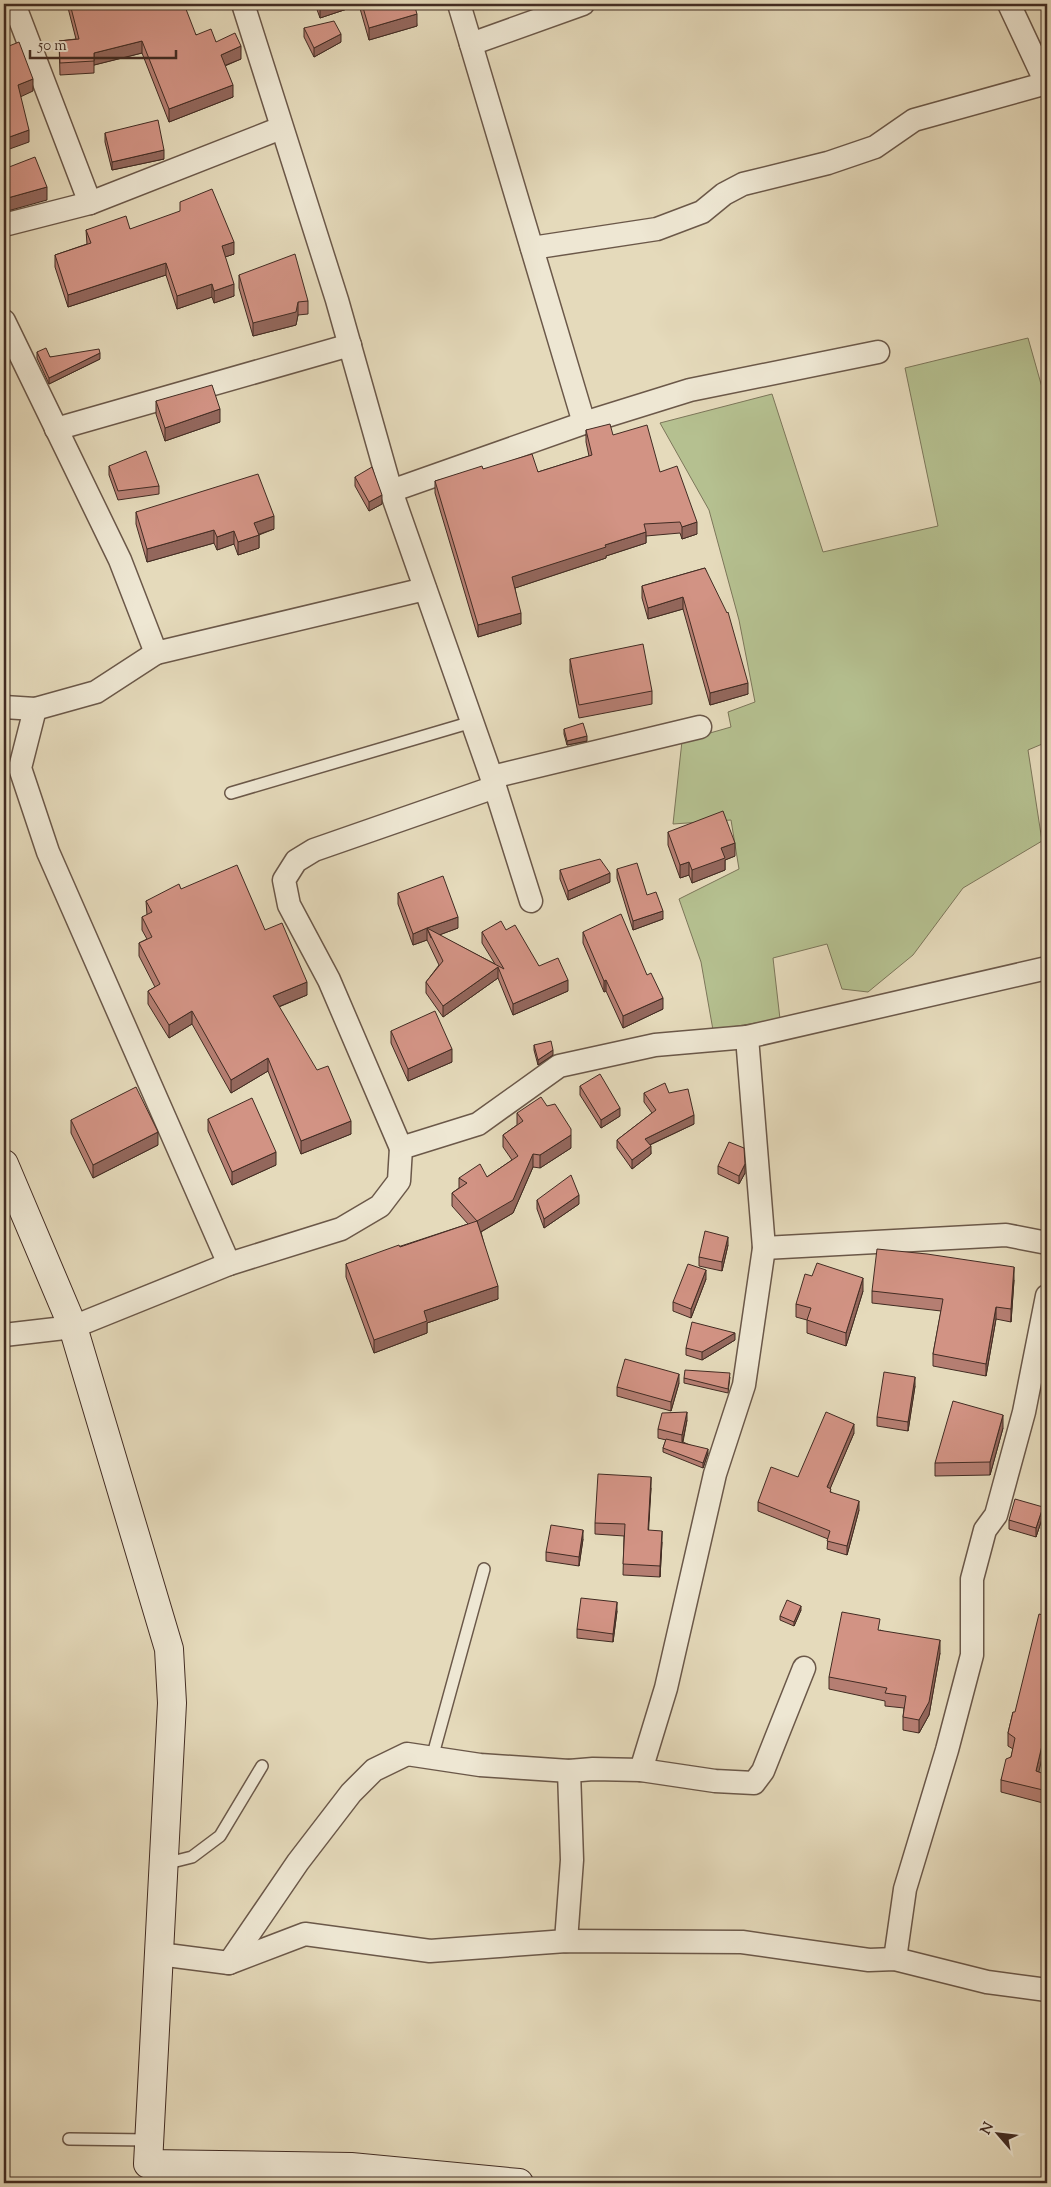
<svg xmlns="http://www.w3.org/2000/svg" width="1051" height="2187" viewBox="0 0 1051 2187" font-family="'Sorts Mill Goudy',serif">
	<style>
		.green { fill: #b5c090; stroke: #7c765a }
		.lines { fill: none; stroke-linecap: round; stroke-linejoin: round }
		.lane-casing { stroke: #6b5849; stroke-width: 14 }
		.street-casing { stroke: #6b5849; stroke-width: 25 }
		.secondary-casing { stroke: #422c23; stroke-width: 30 }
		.lane { stroke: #eee7d3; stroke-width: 11 }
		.street { stroke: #eee7d3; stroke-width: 22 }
		.secondary { stroke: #eee7d3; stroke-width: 28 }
		.wall { fill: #b57e72; stroke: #422c23 }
		.shaded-wall { fill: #93675c; stroke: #422c23 }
		.building { fill: #d29384; stroke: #422c23 }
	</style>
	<rect width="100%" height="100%" fill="#e5dabb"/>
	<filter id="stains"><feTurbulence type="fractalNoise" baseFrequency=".004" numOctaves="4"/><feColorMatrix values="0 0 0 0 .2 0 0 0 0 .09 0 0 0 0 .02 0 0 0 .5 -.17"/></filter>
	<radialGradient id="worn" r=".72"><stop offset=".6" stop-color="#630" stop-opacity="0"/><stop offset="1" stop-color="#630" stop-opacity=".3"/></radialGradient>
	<path class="green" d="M1028,338L1047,405V742L1028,750L1042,841L963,888L913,955L868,992L842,989L827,944L773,958L780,1019L713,1030L701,962L679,899L739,869L731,820L673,824L682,741L731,727L728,712L755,702L739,620L709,510L660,423L772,394L823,552L938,526L905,368Z"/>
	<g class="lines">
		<defs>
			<g id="lane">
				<path d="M231,793L472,722"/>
				<path d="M432,1758L484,1569"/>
				<path d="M164,1864L192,1857L220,1836L262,1766"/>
				<path d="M69,2139L149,2140"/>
			</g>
			<g id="street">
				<path d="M14,4L90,203"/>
				<path d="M243,4L337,300L391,491L495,787L531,901"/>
				<path d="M459,4L584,423"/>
				<path d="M1009,4L1047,85"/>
				<path d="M471,44L583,4"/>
				<path d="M4,225L90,203L281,128"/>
				<path d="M532,248L657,229L702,212L724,194L743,184L828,163L875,147L914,120L1047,83"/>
				<path d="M4,321L120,560L156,653L425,589"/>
				<path d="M56,429L350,345"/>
				<path d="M391,491L584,423L690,390L878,352"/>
				<path d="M4,707L35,709L96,692L156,653"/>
				<path d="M35,709L20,768L48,852L229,1264"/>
				<path d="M492,777L700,727"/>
				<path d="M401,1148L329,980L289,905L284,880L296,861L314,850L495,787"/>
				<path d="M764,1248L1006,1235L1047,1243"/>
				<path d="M4,1335L73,1327L229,1264L341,1229L380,1206L399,1181L401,1148L478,1124L559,1066L655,1045L747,1037"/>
				<path d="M641,1770L666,1688L715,1474L744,1385L764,1248L747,1037L1047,968"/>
				<path d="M566,1941L572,1860L569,1771"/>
				<path d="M159,1954L229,1963L305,1934L430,1951L566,1941L742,1942L869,1960L895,1959L987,1982L1047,1990"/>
				<path d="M895,1959L905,1889L947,1750L972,1655V1579L985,1530L996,1515L1024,1412L1047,1296"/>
				<path d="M229,1963L298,1862L351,1793L374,1770L407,1754L480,1765L569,1771L593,1769L641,1770L715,1781L754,1783L763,1771L804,1668"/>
			</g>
			<path id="secondary" d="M4,1164L73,1327L169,1649L172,1703L148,2164L351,2167L519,2183"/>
		</defs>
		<use href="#lane" class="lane-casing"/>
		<use href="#street" class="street-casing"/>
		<use href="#secondary" class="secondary-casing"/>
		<use href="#lane" class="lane"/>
		<use href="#street" class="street"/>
		<use href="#secondary" class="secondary"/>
	</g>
	<g class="wall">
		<path d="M67,4H120L121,6L216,42L241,59L225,66L233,97L169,122L142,53L94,65V73L60,75L59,41L76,39Z"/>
		<path d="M315,4H414L417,26L369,40L359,5L320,18Z"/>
		<path d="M304,28L341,42L314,57L304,37Z"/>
		<path d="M105,133L164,159L112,170L105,142Z"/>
		<path d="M130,229L234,254L225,257L234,296L214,303L212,297L177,309L166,275L68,307L55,267V255L87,244L86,230Z"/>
		<path d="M239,275L308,301V314L298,315L296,325L253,336L239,288Z"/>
		<path d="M37,352L50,357L100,359L49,384L37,358Z"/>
		<path d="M156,401L220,422L165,441L156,414Z"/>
		<path d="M586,430L613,435L660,472L697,534L682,539L680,533L646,536V543L606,556V558L515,588L521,624L478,637L435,493V481L483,469L538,472L589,456L586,442Z"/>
		<path d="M109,466L159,486V494L118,500L109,475Z"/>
		<path d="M355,477L382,504L369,511L355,486Z"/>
		<path d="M136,512L274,529L259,535V548L238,555L234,544L217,550L214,543L147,562L136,524Z"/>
		<path d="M705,568L748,694L710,705L683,609L648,619L642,598V586Z"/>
		<path d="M570,659L652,691V704L579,718L570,672Z"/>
		<path d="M564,729L587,741L567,745L564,734Z"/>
		<path d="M668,832L735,856L725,860V870L692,883L689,875L680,878L668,845Z"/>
		<path d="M617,869L647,895L663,919L633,930L617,878Z"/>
		<path d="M560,870L610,882L568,900L560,879Z"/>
		<path d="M181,889L265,930L307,995L279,1007L351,1134L301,1154L268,1071L231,1093L192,1024L169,1038L148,1004V991L155,987L139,956V943L147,939L142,930V917L147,915L146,901Z"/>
		<path d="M398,893L458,928L439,935L495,964L482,943V932L506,930L539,966L568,991L513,1015L498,978L443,1017L426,993V982L439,965L427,940L413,945L398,904Z"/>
		<path d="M583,932L663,1009L623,1028L606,991L604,992L583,943Z"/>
		<path d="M391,1031L452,1062L408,1081L391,1043Z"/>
		<path d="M534,1045L553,1055L538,1065L534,1050Z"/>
		<path d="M580,1086L620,1116L601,1128L580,1095Z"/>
		<path d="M644,1093H669L694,1124L650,1145L651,1154L632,1169L617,1148V1140L652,1113L644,1102Z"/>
		<path d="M517,1113L571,1148L540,1168L533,1167L513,1213L481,1232L498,1299L427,1323V1333L374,1353L346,1277V1264L468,1224L452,1206V1193L459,1188V1178L487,1177L512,1160L503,1147V1135L517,1125Z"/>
		<path d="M208,1119L276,1165L232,1185L208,1131Z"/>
		<path d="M71,1120L158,1145L93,1178L71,1133Z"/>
		<path d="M718,1166L745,1173L739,1184L718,1174Z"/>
		<path d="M537,1200L579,1204L544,1228L537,1209Z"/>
		<path d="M728,1245L722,1271L699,1266V1257Z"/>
		<path d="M706,1279L691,1318L673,1311V1302Z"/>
		<path d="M1014,1280L1011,1322L996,1319L986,1376L933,1366V1354L941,1311L872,1303V1291Z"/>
		<path d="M863,1291L846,1346L807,1333V1320L796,1317V1304Z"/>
		<path d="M735,1340L702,1360L686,1355V1348Z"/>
		<path d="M730,1377L728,1393L684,1383V1378Z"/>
		<path d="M679,1383L671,1411L617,1396V1387Z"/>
		<path d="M915,1386L908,1431L877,1426V1417Z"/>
		<path d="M687,1420L683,1442L708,1453L703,1468L663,1452V1448L666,1440L658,1438V1429Z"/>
		<path d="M1003,1428L990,1475L935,1476V1463Z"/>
		<path d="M854,1433L830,1488L831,1493L859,1510L847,1555L827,1549L828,1539L758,1511V1502L798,1477Z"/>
		<path d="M651,1488L648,1530L662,1542L660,1577L623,1575L624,1536L595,1534V1523Z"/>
		<path d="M1043,1516L1036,1537L1009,1529V1520Z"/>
		<path d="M583,1539L579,1566L546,1561V1552Z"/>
		<path d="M801,1610L794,1626L780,1620V1616Z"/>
		<path d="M617,1611L613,1642L577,1638V1629Z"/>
		<path d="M880,1630L940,1653L929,1715L919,1733L903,1730V1717L904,1708L885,1706V1701L829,1689V1677Z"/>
		<path d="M1013,1712L1039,1772L1047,1788L1043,1803L1001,1792V1780L1011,1757L1013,1749L1008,1746V1733Z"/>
	</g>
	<g class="shaded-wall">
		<path d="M328,4H359V5L320,18V7Z"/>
		<path d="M417,14V26L369,40V28Z"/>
		<path d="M341,34V42L314,57V48Z"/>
		<path d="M142,41V53L94,65V53Z"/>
		<path d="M241,46V59L221,67V55Z"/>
		<path d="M33,79V91L18,98V85Z"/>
		<path d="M233,85V97L169,122V109Z"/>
		<path d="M29,130V142L4,151V139Z"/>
		<path d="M164,150V159L112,170V162Z"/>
		<path d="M47,187V200L4,212V199Z"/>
		<path d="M234,242V254L222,258V246Z"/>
		<path d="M166,263V275L68,307V295Z"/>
		<path d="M212,284V297L177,309V296Z"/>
		<path d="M234,284V296L214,303V291Z"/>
		<path d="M298,302V315L296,325L253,336V323Z"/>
		<path d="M100,353V359L49,384V378Z"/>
		<path d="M220,409V422L165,441V428Z"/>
		<path d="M382,495V504L369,511V502Z"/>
		<path d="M274,516V529L254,536V523Z"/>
		<path d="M697,522V534L682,539V527Z"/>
		<path d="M214,530V543L147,562V549Z"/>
		<path d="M234,531V544L217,550V537Z"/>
		<path d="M646,532V543L606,556V558L512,589V577L605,545Z"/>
		<path d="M259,535V548L238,555V542Z"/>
		<path d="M683,597V609L648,619V608Z"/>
		<path d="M521,613V624L478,637V625Z"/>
		<path d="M748,683V694L710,705V693Z"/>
		<path d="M587,736V741L567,745V741Z"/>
		<path d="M735,843V856L725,860V870L692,883V870L721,848Z"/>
		<path d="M689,862V875L680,878V865Z"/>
		<path d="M610,873V882L568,900V891Z"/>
		<path d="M663,911V919L633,930V921Z"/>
		<path d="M458,917V928L431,938L427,928Z"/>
		<path d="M427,928V940L413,945V934Z"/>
		<path d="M498,967V978L443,1017V1006Z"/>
		<path d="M568,980V991L513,1015V1004Z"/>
		<path d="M606,980V991L604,992V981Z"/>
		<path d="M307,982V995L273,1009V996Z"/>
		<path d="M663,998V1009L623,1028V1016Z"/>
		<path d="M192,1011V1024L169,1038V1025Z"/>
		<path d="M452,1049V1062L408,1081V1069Z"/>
		<path d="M553,1050V1055L538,1065V1060Z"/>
		<path d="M268,1058V1071L231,1093V1080Z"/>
		<path d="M620,1108V1116L601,1128V1120Z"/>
		<path d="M694,1115V1124L645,1147V1139Z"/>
		<path d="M351,1121V1134L301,1154V1141Z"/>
		<path d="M158,1132V1145L93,1178V1165Z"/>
		<path d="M571,1135V1148L540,1168V1155Z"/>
		<path d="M651,1146V1154L632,1169V1160Z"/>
		<path d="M276,1152V1165L232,1185V1172Z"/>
		<path d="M533,1154V1167L513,1213L477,1234V1221Z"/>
		<path d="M745,1164V1173L739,1184V1176Z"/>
		<path d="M579,1195V1204L544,1228V1219Z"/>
		<path d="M728,1237V1245L722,1271V1262Z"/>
		<path d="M1014,1267V1280L1011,1322V1309Z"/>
		<path d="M706,1270V1279L691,1318V1309Z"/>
		<path d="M863,1278V1291L846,1346V1333Z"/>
		<path d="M498,1286V1299L427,1323V1333L374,1353V1340L424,1311Z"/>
		<path d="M996,1307V1319L986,1376V1364Z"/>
		<path d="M735,1333V1340L702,1360V1352Z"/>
		<path d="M679,1374V1383L671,1411V1402Z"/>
		<path d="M915,1377V1386L908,1431V1422Z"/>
		<path d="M687,1412V1420L682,1444V1435Z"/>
		<path d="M1003,1415V1428L990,1475V1462Z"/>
		<path d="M854,1424V1433L827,1496V1487Z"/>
		<path d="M708,1449V1453L703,1468V1463Z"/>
		<path d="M651,1477V1488L648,1541V1530Z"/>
		<path d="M859,1501V1510L847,1555V1546Z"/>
		<path d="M1043,1507V1516L1036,1537V1528Z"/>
		<path d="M583,1530V1539L579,1566V1557Z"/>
		<path d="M662,1531V1542L660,1577V1566Z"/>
		<path d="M617,1602V1611L613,1642V1634Z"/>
		<path d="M801,1606V1610L794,1626V1622Z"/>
		<path d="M940,1640V1653L929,1715L919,1733V1720Z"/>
		<path d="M1047,1724V1737L1036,1784V1771Z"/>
		<path d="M1047,1775V1788L1043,1803V1790Z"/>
	</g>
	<g class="building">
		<path d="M70,4H120L121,6L127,4H184L196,35L211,29L216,42L235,33L241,46L221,55L233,85L169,109L142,41L94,53V61L60,63L59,41L79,39Z"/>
		<path d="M319,4H328L320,7Z"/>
		<path d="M362,4H414L417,14L369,28Z"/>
		<path d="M334,21L341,34L314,48L304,28Z"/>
		<path d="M19,42L33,79L18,85L29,130L4,139V48Z"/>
		<path d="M158,120L164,150L112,162L105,133Z"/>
		<path d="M35,157L47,187L4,199V169Z"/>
		<path d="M212,189L234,242L222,246L234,284L214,291L212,284L177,296L166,263L68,295L55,255L91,243L86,230L126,216L130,229L180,211V202Z"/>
		<path d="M295,254L308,301L298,302L296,312L253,323L239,275Z"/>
		<path d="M46,348L50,357L99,349L100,353L49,378L37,352Z"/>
		<path d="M212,385L220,409L165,428L156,401Z"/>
		<path d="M610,424L613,435L647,425L660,472L677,466L697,522L682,527L680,522L644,524L646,532L605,545L606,547L512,577L521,613L478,625L435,481L482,466L483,469L532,454L538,472L592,455L586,430Z"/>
		<path d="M146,451L159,486L118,491L109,466Z"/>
		<path d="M372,467L382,495L369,502L355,477Z"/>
		<path d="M258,474L274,516L254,523L259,535L238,542L234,531L217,537L214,530L147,549L136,512Z"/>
		<path d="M705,568L727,613L728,612L748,683L710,693L683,597L648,608L642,586Z"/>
		<path d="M643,644L652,691L579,705L570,659Z"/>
		<path d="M583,723L587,736L567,741L564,729Z"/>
		<path d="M723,811L735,843L721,848L725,858L692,870L689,862L680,865L668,832Z"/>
		<path d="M600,859L610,873L568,891L560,870Z"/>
		<path d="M637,863L647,895L656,892L663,911L633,921L617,869Z"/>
		<path d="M237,865L265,930L282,923L307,982L273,996L317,1070L328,1066L351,1121L301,1141L268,1058L231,1080L192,1011L169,1025L148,991L160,984L139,943L152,937L142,917L152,912L146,901L179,884L181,889Z"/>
		<path d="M443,876L458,917L427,928L504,969L482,932L501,921L506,930L515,925L539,966L558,958L568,980L513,1004L498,967L443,1006L426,982L443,961L427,928L413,934L398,893Z"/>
		<path d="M621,914L647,975L651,973L663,998L623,1016L606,980L604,981L583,932Z"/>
		<path d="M435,1011L452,1049L408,1069L391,1031Z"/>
		<path d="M551,1041L553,1050L538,1060L534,1045Z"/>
		<path d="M600,1074L620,1108L601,1120L580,1086Z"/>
		<path d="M665,1083L669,1093L688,1089L694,1115L645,1139L651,1146L632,1160L617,1140L656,1110L644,1093Z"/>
		<path d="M136,1087L158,1132L93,1165L71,1120Z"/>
		<path d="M541,1097L547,1106L555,1104L571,1129V1135L540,1155L533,1154L513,1200L477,1221L452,1193L467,1183L459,1178L480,1164L487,1177L518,1156L503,1135L523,1121L517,1113Z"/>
		<path d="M252,1098L276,1152L232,1172L208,1119Z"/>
		<path d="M729,1142L744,1148L745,1164L739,1176L718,1166Z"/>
		<path d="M571,1175L579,1195L544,1219L537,1200Z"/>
		<path d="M477,1221L498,1286L424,1311L427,1321L374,1340L346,1264L399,1245L400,1247Z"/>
		<path d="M705,1231L728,1237L722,1262L699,1257Z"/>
		<path d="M877,1249L927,1254L1014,1267L1011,1309L996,1307L986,1364L933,1354L943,1299L872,1291Z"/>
		<path d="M817,1263L863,1278L846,1333L807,1320L811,1308L796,1304L805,1274L812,1276Z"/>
		<path d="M688,1264L706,1270L691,1309L673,1302Z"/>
		<path d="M692,1322L735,1333L702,1352L686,1348Z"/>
		<path d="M625,1359L679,1374L671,1402L617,1387Z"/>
		<path d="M685,1370L730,1373L728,1389L684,1378Z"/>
		<path d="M884,1372L915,1377L908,1422L877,1417Z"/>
		<path d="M953,1401L1003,1415L990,1462L935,1463Z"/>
		<path d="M687,1412L682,1435L658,1429L662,1413Z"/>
		<path d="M826,1412L854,1424L827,1487L831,1489L830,1492L859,1501L847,1546L827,1541L830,1531L758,1502L771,1467L798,1477Z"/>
		<path d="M666,1439L708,1449L703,1463L663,1448Z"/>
		<path d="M598,1474L651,1477L648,1530L662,1531L660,1566L623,1564L625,1524L595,1523Z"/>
		<path d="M1015,1499L1043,1507L1036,1528L1009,1520Z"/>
		<path d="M551,1525L583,1530L579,1557L546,1552Z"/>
		<path d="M581,1598L617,1602L613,1634L577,1629Z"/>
		<path d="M787,1600L801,1606L794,1622L780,1616Z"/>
		<path d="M842,1612L880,1619L878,1630L940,1640L929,1702L919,1720L903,1717L906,1696L885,1693L887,1688L829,1677Z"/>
		<path d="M1039,1614L1047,1616V1724L1036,1771L1047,1775L1043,1790L1001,1780L1006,1759L1011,1757L1015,1738L1008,1733L1013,1712H1015Z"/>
	</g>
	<rect width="1051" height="2187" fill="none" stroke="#e5dabb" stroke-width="20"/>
	<rect x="5" y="5" width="1041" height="2177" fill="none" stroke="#422c23" stroke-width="2.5"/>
	<rect x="10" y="10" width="1031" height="2167" fill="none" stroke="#422c23"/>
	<g transform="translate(998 2134) rotate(298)" stroke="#eee7d3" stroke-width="4" paint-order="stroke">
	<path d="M0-4L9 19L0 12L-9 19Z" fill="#422c23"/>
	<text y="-8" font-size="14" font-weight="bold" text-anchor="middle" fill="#422c23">N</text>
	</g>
	<path d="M30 50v8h146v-8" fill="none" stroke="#422c23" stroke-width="2.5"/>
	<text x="38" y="50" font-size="15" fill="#422c23" stroke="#eee7d3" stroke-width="4" paint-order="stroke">50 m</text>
	<rect width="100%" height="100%" filter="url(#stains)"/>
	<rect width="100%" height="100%" fill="url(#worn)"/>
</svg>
